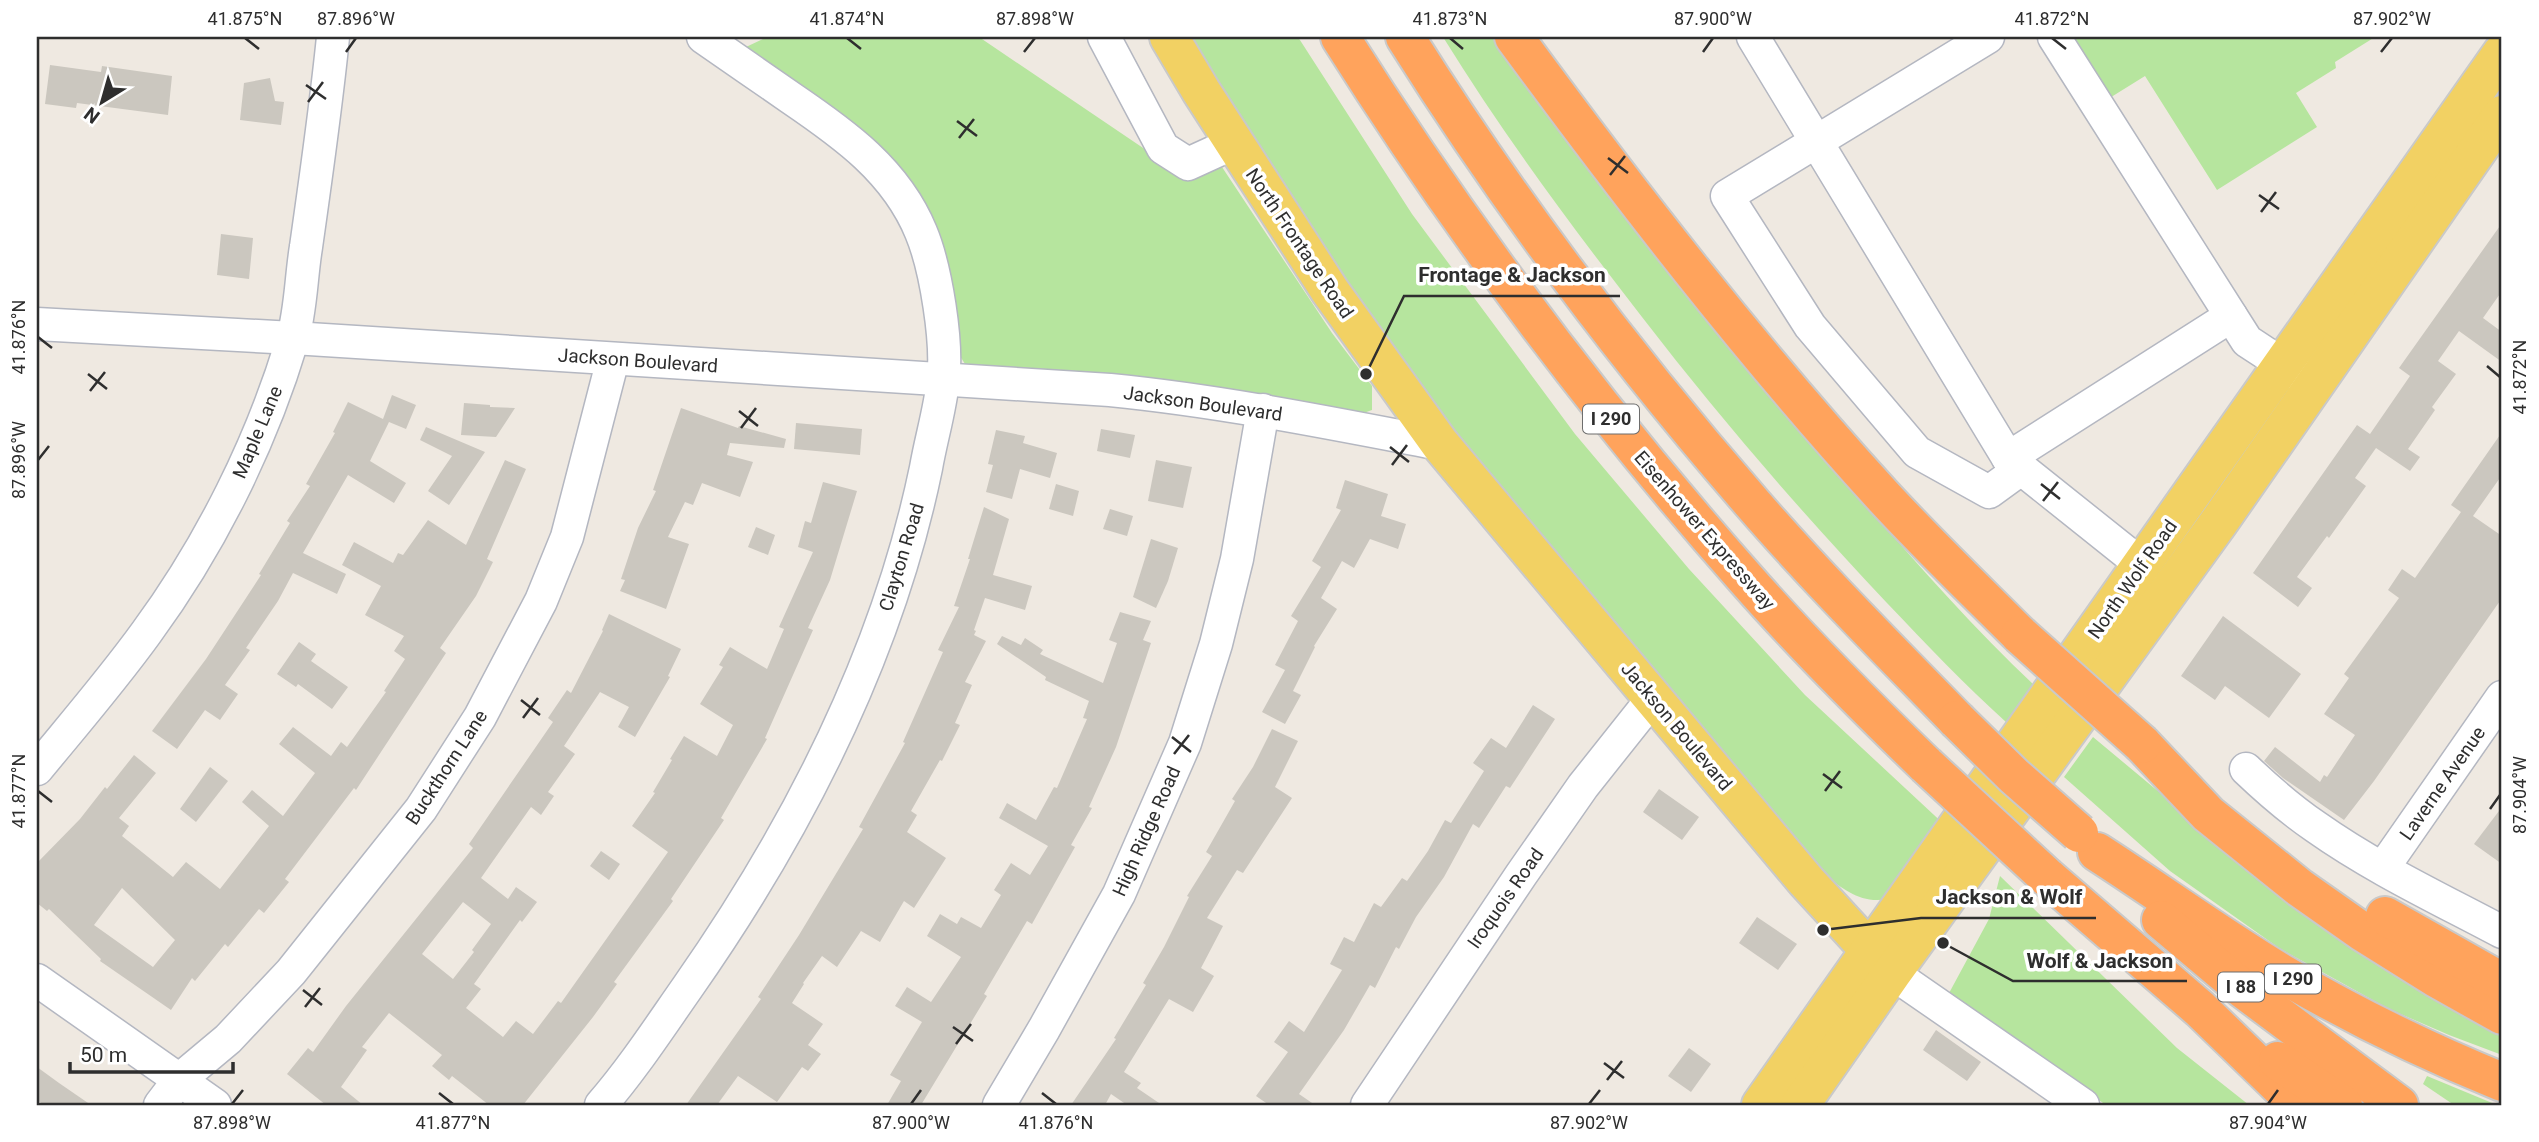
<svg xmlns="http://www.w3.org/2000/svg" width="2539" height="1142" viewBox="0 0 2539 1142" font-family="Roboto,sans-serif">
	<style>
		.green { fill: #b6e59e }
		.building { fill: #cbc7bf; fill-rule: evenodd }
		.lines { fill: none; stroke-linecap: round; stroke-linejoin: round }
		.minor-casing { stroke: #b4b7c1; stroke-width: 35 }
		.major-casing { stroke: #c9c9c9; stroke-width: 42 }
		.highway-casing { stroke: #c9c9c9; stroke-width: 42 }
		.minor { stroke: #fff; stroke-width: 32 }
		.major { stroke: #f2d163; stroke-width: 38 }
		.highway { stroke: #ffa35c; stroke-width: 38 }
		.highway-bridge-casing { stroke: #c9c9c9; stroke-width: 42; stroke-linecap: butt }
		.highway-bridge { stroke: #ffa35c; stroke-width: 38 }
		.ticks { fill: none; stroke: #2e2e2e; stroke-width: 2.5 }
		.labels { text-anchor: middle; stroke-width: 7; stroke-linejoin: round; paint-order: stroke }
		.shield { fill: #fff; stroke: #6d6d6d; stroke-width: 2 }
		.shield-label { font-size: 18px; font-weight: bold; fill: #2e2e2e }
		.street-label { font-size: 19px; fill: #2e2e2e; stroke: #fff }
		.leader { fill: none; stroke: #2e2e2e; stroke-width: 2.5 }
		.callout-dot { fill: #2e2e2e; stroke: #fff; stroke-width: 2.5 }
		.callout-label { font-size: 21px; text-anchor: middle; font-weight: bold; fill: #2e2e2e; stroke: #fff; stroke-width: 7; stroke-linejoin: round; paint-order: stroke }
		.neatline { fill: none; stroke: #2e2e2e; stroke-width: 2.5 }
		.ticks-label { font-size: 18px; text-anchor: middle; fill: #2e2e2e }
	</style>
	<rect width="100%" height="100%" fill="#efe9e1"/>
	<g class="green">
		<path d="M767,37H979L1152,154L1218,161L1332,333L1372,386V410L1358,415L1150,378L973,367L965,364L960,356L947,266L802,90L746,47Z"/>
		<path d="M1187,37H1298L1412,214L1575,434L1689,569L1805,695L1948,828L1888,899C1861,904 1845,890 1824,875L1497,489L1371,322Z"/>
		<path d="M1443,37H1492C1596,179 1705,317 1820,451C1889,532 1957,612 2034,685L2007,723C1965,685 1926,644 1887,603C1801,512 1719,417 1642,317C1572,227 1503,134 1443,37Z"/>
		<path d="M2069,37H2375L2335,62L2336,68L2296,93L2317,127L2217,190L2145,76L2108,99Z"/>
		<path d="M2093,737L2243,862L2502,1031V1055L2449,1035L2389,1009L2279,948L2170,871L2064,777Z"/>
		<path d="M2000,876L2177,1048L2249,1105H2106L1948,995L1989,919Z"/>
		<path d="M2427,1076L2497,1105H2454L2423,1084Z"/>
	</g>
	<g class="building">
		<path d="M50,65L101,72L102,66L172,76L168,115L77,103L76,108L45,104Z"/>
		<path d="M270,78L275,101L284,102L281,125L240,120L244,83Z"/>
		<path d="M2502,223V291L2483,318L2502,332V362L2459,331L2438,361L2456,374L2432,407L2435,410L2408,449L2420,457L2410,471L2376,448L2355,478L2366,486L2329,538L2327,536L2297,577L2312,588L2298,607L2253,573L2357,425L2370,434L2410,376L2399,368Z"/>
		<path d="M221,234L253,238L249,279L217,275Z"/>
		<path d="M392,395L416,405L406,429L389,422L370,461L406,483L394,503L348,475L303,553L346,574L337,594L293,573L278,601L246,648L250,650L225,685L238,694L220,720L205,710L177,749L152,731L206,659L261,575L259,574L290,523L287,521L310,486L306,484L335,433L333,432L348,402L383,419Z"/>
		<path d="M464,403L490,405V407L515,408L496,437L461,435Z"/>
		<path d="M681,408L738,428L739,426L786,439L784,448L730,443L727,455L753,462L740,497L702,483L693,505L685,502L668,537L689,544L666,609L620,591L625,580L621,579L638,528L656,491L653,490Z"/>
		<path d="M796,423L862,429L860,455L794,449Z"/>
		<path d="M426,427L485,452L449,505L428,491L452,456L420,440Z"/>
		<path d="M1101,429L1135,435L1130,458L1097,451Z"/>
		<path d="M996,430L1025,436L1023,443L1057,453L1050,478L1020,469L1012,499L986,492L993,465L988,464Z"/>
		<path d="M2502,432V475L2473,516L2502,536V598L2374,781L2344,820L2283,778L2264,761L2275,747L2320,782L2324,775L2327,777L2355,735L2324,714L2349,678L2344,674L2399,598L2388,590L2402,569L2415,578L2461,512L2451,505Z"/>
		<path d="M505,460L526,469L487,559L493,562L476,596L440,648L446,653L356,790L354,788L285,879L289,882L264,913L259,909L228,947L225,944L195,981L192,978L171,1010L100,961L101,959L49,909L47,911L37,903V863L80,819L105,787L107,789L134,755L156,773L119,818L129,826L122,836L173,877L186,862L220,889L269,826L242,802L252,790L283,816L315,773L279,744L293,727L331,756L341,742L347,747L386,692L384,691L405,659L394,651L404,636L365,615L381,586L342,565L354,542L393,563L398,553L403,555L428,520L466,545ZM122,888L175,940L153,967L94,925Z"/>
		<path d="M1156,460L1192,467L1183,508L1148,501Z"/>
		<path d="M1345,480L1388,494L1381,516L1406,524L1398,549L1370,539L1354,568L1342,561L1321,598L1337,609L1314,646L1315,647L1293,691L1301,695L1285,724L1262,712L1285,670L1275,665L1298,621L1291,616L1321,567L1312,561L1341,510L1336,508Z"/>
		<path d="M823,482L857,491L830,580L808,628L813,630L765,738L767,739L721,818L724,820L671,899L673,901L614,982L617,984L593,1017L523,1105H489L452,1076L449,1080L432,1066L442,1055L389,1013L362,1047L367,1050L341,1087L363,1105H326L287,1074L308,1048L313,1052L346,1006L473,848L469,844L553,722L548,718L567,690L571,693L603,631L602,630L609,614L681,649L668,676L670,677L635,737L618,727L629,707L600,692L564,746L575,754L548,792L554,796L541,815L531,807L481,878L508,899L516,887L537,902L522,922L520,920L474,984L481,989L466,1008L503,1037L516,1021L533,1034L558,1001L561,1003L668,852L632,826L655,793L653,792L672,760L670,759L684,736L717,756L733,725L700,704L723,667L719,665L730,647L767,669L784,629L779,627L813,552L798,547L805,521L811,523ZM463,902L491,924L472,950L474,952L453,979L422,954Z"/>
		<path d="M1056,484L1079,491L1073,516L1049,509Z"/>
		<path d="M984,507L1009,519L993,575L1032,586L1025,610L985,598L974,630L976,631L974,635L986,641L965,682L972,685L955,723L960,725L942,761L940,760L911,811L917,815L907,832L946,858L914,908L904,901L880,942L861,931L837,967L822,956L803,983L804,984L792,1003L823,1024L808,1045L821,1054L808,1071L802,1067L777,1102L738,1076L717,1105H686L761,999L758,997L799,935L863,829L859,827L905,743L903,742L943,652L938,650L959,607L954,606L970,559H968Z"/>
		<path d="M1110,509L1133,516L1127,536L1103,529Z"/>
		<path d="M756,527L775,535L768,555L748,547Z"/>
		<path d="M1151,539L1178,548L1168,581L1156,608L1133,597Z"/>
		<path d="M1120,612L1151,621L1143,640L1151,643L1116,747L1089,807L1092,808L1071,845L1075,847L1032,924L1027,921L984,994L987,996L921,1105H887L901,1081L890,1075L922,1022L895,1006L907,987L931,1002L961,957L927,936L940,914L957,924L961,917L981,928L1001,895L994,890L1011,863L1030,875L1048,846L999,818L1007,803L1036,820L1054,787L1057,788L1087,719L1083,718L1089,701L1045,680L1046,677L997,644L1002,636L1021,645L1025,638L1043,650L1040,654L1103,683L1117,643L1109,640Z"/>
		<path d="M2223,616L2301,674L2269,718L2225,686L2215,700L2181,676Z"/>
		<path d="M299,642L316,654L311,661L348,687L332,709L298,684L296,687L277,674Z"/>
		<path d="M1533,705L1555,719L1510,788L1506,786L1479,828L1473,824L1444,877L1416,917L1399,949L1396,947L1375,988L1370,985L1344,1030L1299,1094L1315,1105H1269L1256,1096L1288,1052L1274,1042L1289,1021L1304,1032L1342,970L1330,964L1344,937L1354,942L1374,903L1381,907L1402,878L1407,881L1428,851L1445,820L1451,823L1484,771L1473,763L1491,738L1506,748Z"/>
		<path d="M1272,729L1298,741L1275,787L1292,798L1243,873L1237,870L1207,918L1223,926L1201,968L1214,976L1193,1012L1169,999L1124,1072L1141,1083L1137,1088L1162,1105H1127L1111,1094L1105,1105H1071L1116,1039L1114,1038L1146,985L1143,983L1164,947L1189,897L1187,896L1212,856L1206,852L1235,801L1232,799L1253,767Z"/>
		<path d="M210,767L228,781L196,822L180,809Z"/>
		<path d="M1659,789L1699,817L1682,840L1643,812Z"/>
		<path d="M2502,807V864L2474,844Z"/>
		<path d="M601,851L620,864L609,880L590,866Z"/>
		<path d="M1757,917L1797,944L1778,970L1739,943Z"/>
		<path d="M1936,1030L1981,1062L1967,1081L1923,1050Z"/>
		<path d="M1689,1048L1711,1064L1691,1092L1668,1076Z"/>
		<path d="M37,1067L59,1083L91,1105H44L37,1100Z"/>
	</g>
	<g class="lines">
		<defs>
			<g id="minor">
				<path d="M1104,37L1163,148L1188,164L1234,143"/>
				<path d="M1753,37L2008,458L2142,565"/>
				<path d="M1988,37L1727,196L1810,326L1917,452L1989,492L2022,468"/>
				<path d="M2054,37L2247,341L2302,377"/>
				<path d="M37,324L293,338L1110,390C1221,401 1330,423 1440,444"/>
				<path d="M2008,458L2231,316"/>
				<path d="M37,769C74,724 112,680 146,633C210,546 261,444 292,341C301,311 301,277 306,247C316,177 326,107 333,37"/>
				<path d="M2246,769C2268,790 2291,810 2316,827C2374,868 2440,899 2502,932"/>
				<path d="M2383,868L2502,697"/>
				<path d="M1892,973L2083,1105"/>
				<path d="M37,980L215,1105"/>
				<path d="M160,1105L179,1080L228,1039L291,972L421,809L480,717L541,601L567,537L613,359"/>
				<path d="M601,1105C633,1068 659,1028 687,988C797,831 887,657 926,468C931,439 940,410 943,381C948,343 936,268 921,232C896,171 844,134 791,98C762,78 732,57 703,37"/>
				<path d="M999,1105L1044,1029L1119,894L1185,743L1216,644L1237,559L1263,410"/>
				<path d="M1367,1105L1521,875L1583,786L1653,698"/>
			</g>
			<g id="major">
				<path d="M1169,37L1201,91L1330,291L1440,444L1806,881L1886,968"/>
				<path d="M1761,1105L2502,53"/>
				<path d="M1800,1105L1892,973L2219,522L2502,115"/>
			</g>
			<g id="highway">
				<path d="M1340,37C1461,229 1596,409 1746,579C1803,644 1864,705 1926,765"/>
				<path d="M1405,37C1508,201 1626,358 1753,504C1818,579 1888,649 1957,720"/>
				<path d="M1514,37C1630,195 1750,350 1882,495C1926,543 1974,589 2020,635"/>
				<path d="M2142,744L2208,814L2300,888L2364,933L2436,978L2502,1015"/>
				<path d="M2097,852C2159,892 2218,935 2281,973C2352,1015 2426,1051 2502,1082"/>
				<path d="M2047,877L2200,1009L2299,1105"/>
				<path d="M2385,916L2502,982"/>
				<path d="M2161,920L2243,989L2399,1105"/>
				<path d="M2278,1061L2343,1105"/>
			</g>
		</defs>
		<use href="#minor" class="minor-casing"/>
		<use href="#major" class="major-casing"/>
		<use href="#highway" class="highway-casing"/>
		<use href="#minor" class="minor"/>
		<use href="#major" class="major"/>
		<use href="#highway" class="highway"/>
		<defs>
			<g id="highway-bridge">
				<path d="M2020,635L2142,744"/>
				<path d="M1957,720L2014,776L2079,833"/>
				<path d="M1926,765L2047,877"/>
			</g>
		</defs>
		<use href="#highway-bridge" class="highway-bridge-casing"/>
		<use href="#highway-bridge" class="highway-bridge"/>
	</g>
	<path class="ticks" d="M245,38L259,49M847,38L861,49M1450,38L1463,49M2052,38L2066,49M346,52L356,38M1024,52L1035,38M1703,52L1713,38M2381,52L2392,38M306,85L326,99M308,102L323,82M957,121L977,136M959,138L974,119M1608,158L1628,173M1610,175L1625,156M2259,195L2279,209M2261,212L2276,192M38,337L52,348M2487,366L2500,377M88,374L107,389M90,391L105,372M739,411L758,426M741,428L756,408M1390,447L1409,462M38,460L49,446M1392,465L1407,445M2041,484L2060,499M2043,501L2058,482M521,700L540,715M523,718L538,698M1172,737L1191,752M1174,754L1189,735M1823,774L1842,788M38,791L52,802M1825,791L1840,771M2490,809L2500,795M303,990L322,1005M305,1007L320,988M953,1027L973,1041M956,1044L971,1024M1604,1063L1624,1078M1607,1080L1622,1061M439,1093L453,1104M1042,1093L1056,1104M232,1104L243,1090M911,1104L921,1090M1589,1104L1600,1090M2268,1104L2278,1090"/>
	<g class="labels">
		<g class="shield">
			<rect x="1583" y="404.5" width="56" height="29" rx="5"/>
			<rect x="2265" y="964.5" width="56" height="29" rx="5"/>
			<rect x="2218" y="972.5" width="46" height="29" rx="5"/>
		</g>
		<g class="shield-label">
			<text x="1611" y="425">I 290</text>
			<text x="2293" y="985">I 290</text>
			<text x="2241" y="993">I 88</text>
		</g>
		<g class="street-label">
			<text transform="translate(1300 243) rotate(56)" y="7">North Frontage Road</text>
			<text transform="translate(638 360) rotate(4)" y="7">Jackson Boulevard</text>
			<text transform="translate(1203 403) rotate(8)" y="7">Jackson Boulevard</text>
			<text transform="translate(257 432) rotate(-67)" y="7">Maple Lane</text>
			<text transform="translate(1705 530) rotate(49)" y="7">Eisenhower Expressway</text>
			<text transform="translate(901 557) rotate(-73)" y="7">Clayton Road</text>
			<text transform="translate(2132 579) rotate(-55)" y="7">North Wolf Road</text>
			<text transform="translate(1677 726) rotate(50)" y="7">Jackson Boulevard</text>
			<text transform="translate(446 767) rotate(-57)" y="7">Buckthorn Lane</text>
			<text transform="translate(2442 783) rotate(-55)" y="7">Laverne Avenue</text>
			<text transform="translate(1146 831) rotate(-66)" y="7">High Ridge Road</text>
			<text transform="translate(1505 898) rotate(-55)" y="7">Iroquois Road</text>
		</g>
	</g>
	<path class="leader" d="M1366 374L1404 296H1620M1823 930L1921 918H2096M1943 943L2013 981H2187"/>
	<g class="callout-dot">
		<circle cx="1366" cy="374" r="7"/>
		<circle cx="1823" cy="930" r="7"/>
		<circle cx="1943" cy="943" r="7"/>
	</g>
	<g class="callout-label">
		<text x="1512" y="282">Frontage &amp; Jackson</text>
		<text x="2009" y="904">Jackson &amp; Wolf</text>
		<text x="2100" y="968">Wolf &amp; Jackson</text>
	</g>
	<rect width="2539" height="1142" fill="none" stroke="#ffffff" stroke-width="77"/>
	<g transform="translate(102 102) rotate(217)" stroke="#ffffff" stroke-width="5" paint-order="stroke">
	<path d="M0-5L12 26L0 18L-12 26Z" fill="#2e2e2e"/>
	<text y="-10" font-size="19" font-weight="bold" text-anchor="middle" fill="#2e2e2e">N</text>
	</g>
	<path d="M70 1062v10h163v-10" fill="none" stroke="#2e2e2e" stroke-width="3.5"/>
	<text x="80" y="1062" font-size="21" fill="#2e2e2e" stroke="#ffffff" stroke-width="5" paint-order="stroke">50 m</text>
	<rect x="38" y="38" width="2462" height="1066" class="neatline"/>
	<g class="ticks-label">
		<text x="245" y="25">41.875°N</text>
		<text x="356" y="25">87.896°W</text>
		<text x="847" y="25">41.874°N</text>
		<text x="1035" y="25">87.898°W</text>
		<text x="1450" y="25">41.873°N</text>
		<text x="1713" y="25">87.900°W</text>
		<text x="2052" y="25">41.872°N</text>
		<text x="2392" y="25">87.902°W</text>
		<text transform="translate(19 337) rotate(-90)" y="6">41.876°N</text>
		<text transform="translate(2520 377) rotate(-90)" y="6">41.872°N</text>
		<text transform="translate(19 460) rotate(-90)" y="6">87.896°W</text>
		<text transform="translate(19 791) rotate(-90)" y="6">41.877°N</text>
		<text transform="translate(2520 795) rotate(-90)" y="6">87.904°W</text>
		<text x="232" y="1129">87.898°W</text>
		<text x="453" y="1129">41.877°N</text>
		<text x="911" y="1129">87.900°W</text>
		<text x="1056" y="1129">41.876°N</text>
		<text x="1589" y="1129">87.902°W</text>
		<text x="2268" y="1129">87.904°W</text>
	</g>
</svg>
